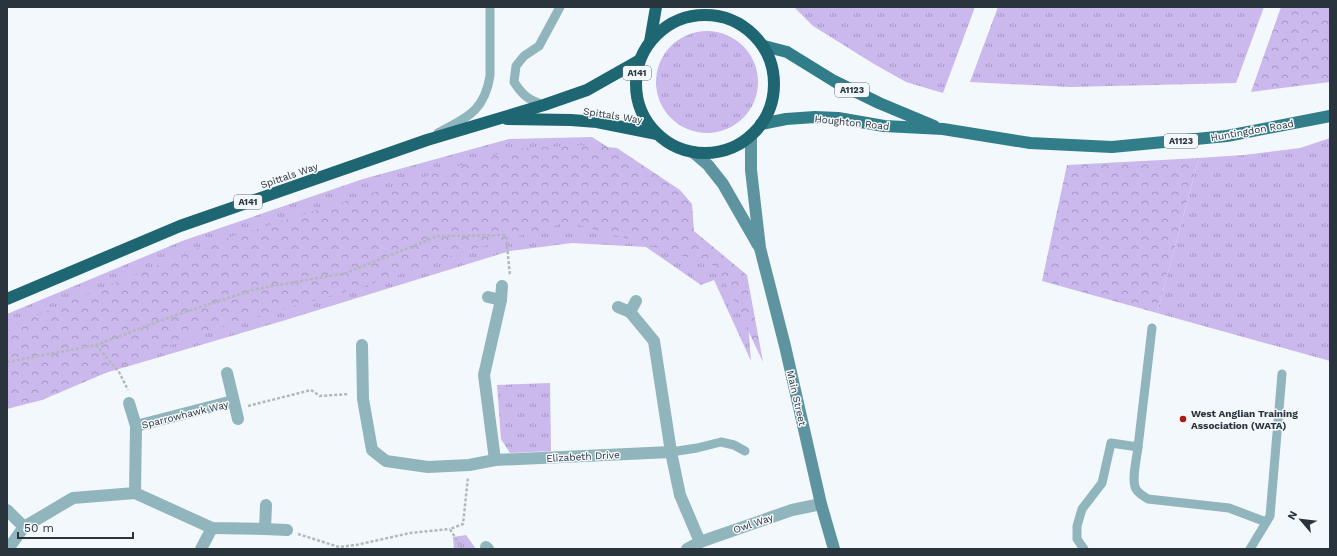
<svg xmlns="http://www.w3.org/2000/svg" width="1337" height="556" viewBox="0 0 1337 556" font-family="'Work Sans',sans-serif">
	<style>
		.grass { fill: url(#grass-tufts) }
		.forest { fill: url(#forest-crowns) }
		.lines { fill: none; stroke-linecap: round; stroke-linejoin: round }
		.path { stroke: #b2b9be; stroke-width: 2.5; stroke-dasharray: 3 2; stroke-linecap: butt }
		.lane { stroke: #91b5bc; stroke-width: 9 }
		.street { stroke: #91b5bc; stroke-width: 12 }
		.secondary { stroke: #5d949f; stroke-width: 12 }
		.primary { stroke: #327d8a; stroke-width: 12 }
		.highway { stroke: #1e6672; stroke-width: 12 }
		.poi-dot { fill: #ac1b10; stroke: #f3f8fc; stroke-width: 1.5 }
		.labels { text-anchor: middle; stroke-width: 3; stroke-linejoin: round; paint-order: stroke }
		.shield { fill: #f3f8fc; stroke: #666f76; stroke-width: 1 }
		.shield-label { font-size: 9px; font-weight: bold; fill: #2a343c }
		.street-label { font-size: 10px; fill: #2a343c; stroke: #f3f8fc }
		.poi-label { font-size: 10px; font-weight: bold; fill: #2a343c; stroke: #f3f8fc; text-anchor: start }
	</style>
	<defs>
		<pattern id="grass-tufts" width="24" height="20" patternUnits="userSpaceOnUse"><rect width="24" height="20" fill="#cbb8ed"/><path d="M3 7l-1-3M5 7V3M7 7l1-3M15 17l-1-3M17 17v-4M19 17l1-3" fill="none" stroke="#a596c1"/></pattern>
		<pattern id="forest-crowns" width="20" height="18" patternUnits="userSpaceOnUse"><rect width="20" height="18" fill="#cbb8ed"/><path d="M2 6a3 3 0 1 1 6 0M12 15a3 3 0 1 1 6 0" fill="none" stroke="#a596c1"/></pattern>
	</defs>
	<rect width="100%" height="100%" fill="#f3f8fc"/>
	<g class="grass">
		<path d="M794,7H975L943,93L906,82L874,64L813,26Z"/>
		<path d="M998,7H1264L1236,83L1070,87L970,82Z"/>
		<circle cx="707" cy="82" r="51"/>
		<path d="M592,137L684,196L692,231L744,273L751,361L714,280L701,285L646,247L572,243L510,251L279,322L95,376L7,397V314L182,241L363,179L509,139Z"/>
		<path d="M1330,138V361L1157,313L1199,158L1244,155L1300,148Z"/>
		<path d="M550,383L551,451L510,453L501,439L497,385Z"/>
		<path d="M466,535L476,549H454L453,537Z"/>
	</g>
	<g class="forest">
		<path d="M1281,7H1330V82L1251,92Z"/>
		<path d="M586,145L617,148L680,190L692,204L694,231L747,275L763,362L718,267L646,244L568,222L460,253L362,287L202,332L42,400L7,409V328L205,245L513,149Z"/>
		<path d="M1199,158L1157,313L1042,281L1067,165Z"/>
	</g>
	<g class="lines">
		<g class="path">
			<path d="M96,345L119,372L128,390"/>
			<path d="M7,362L96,345L176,315L256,289L346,273L438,236L506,235L510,276"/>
			<path d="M248,406L311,390L320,396L349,394"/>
			<path d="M298,534L339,547L356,545L410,533L450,529"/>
			<path d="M462,549L450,529L463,524L468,477"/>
		</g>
		<g class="lane">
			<path d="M544,105C529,100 523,96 514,82L516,66L524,56L539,46L560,7"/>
			<path d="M438,133C467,117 484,112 490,76V7"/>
			<path d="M1138,447C1137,457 1131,481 1136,489C1138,493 1143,496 1148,499L1229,508L1266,522"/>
			<path d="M671,452L697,448L721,442L734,445L745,451"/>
			<path d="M1084,549L1077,539V526L1082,509L1102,483L1111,443L1138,447L1152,328"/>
			<path d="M1250,549L1270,516L1282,374"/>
		</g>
		<g class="street">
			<path d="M488,297L501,300"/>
			<path d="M618,307L630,312L654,341L671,452L680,495L700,542"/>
			<path d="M630,312L636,301"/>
			<path d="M362,345L363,399L372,450L386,461L428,467L469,465L495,460L671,452"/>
			<path d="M227,373L238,419"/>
			<path d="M129,403L136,426"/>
			<path d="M495,460L484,375L501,300L502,286"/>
			<path d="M135,493L136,426L233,401"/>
			<path d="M7,510L24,527"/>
			<path d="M265,529L266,505"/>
			<path d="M486,547L488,549"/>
			<path d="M8,549L24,527L73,498L135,493L212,528L265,529L287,530"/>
			<path d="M201,549L212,528"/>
			<path d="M687,549L700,542L792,510L821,504"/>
		</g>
		<g class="secondary">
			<path d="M751,136V170L760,248L785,346L821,504L834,549"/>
			<path d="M694,153L708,165L723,184L758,245"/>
		</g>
		<g class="primary">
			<path d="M764,46L787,52L834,81L879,103L934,126"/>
			<path d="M761,124L786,119L815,117L838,118L884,126L943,129L1030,143L1112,147L1227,136L1330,116"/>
		</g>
		<g class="highway">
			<circle cx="705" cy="84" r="69"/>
			<path d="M650,42L656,7"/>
			<path d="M507,119L571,120L597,122L657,134"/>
			<path d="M7,299L180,226L427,140L544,105L587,90L640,60"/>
		</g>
	</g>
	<circle class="poi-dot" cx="1183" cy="419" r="4"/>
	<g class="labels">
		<g class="shield">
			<rect x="623" y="66" width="28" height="14" rx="3"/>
			<rect x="835" y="83" width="34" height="14" rx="3"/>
			<rect x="1164" y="134" width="34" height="14" rx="3"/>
			<rect x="234" y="195" width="28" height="14" rx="3"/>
		</g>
		<g class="shield-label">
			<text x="637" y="76">A141</text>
			<text x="852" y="93">A1123</text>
			<text x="1181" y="144">A1123</text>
			<text x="248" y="205">A141</text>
		</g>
		<g class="street-label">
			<text transform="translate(613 115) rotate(9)" y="4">Spittals Way</text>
			<text transform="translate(852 122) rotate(6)" y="4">Houghton Road</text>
			<text transform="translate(1252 130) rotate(-10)" y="4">Huntingdon Road</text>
			<text transform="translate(289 175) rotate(-19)" y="4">Spittals Way</text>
			<text transform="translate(797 398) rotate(77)" y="4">Main Street</text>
			<text transform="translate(185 414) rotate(-14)" y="4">Sparrowhawk Way</text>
			<text transform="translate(583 456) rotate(-3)" y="4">Elizabeth Drive</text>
			<text transform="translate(753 523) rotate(-19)" y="4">Owl Way</text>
		</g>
		<g class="poi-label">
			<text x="1191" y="417">West Anglian Training<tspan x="1191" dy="12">Association (WATA)</tspan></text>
		</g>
	</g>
	<rect width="1337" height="556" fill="none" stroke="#2a343c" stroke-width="16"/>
	<g transform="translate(1301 520) rotate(298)" stroke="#f3f8fc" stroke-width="3" paint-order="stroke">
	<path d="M0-3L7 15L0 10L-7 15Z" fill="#2a343c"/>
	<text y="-6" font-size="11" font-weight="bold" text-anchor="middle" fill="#2a343c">N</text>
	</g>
	<path d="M18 532v6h115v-6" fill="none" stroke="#2a343c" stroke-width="2"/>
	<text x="24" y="532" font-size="12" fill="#2a343c" stroke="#f3f8fc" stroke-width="3" paint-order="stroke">50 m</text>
</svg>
